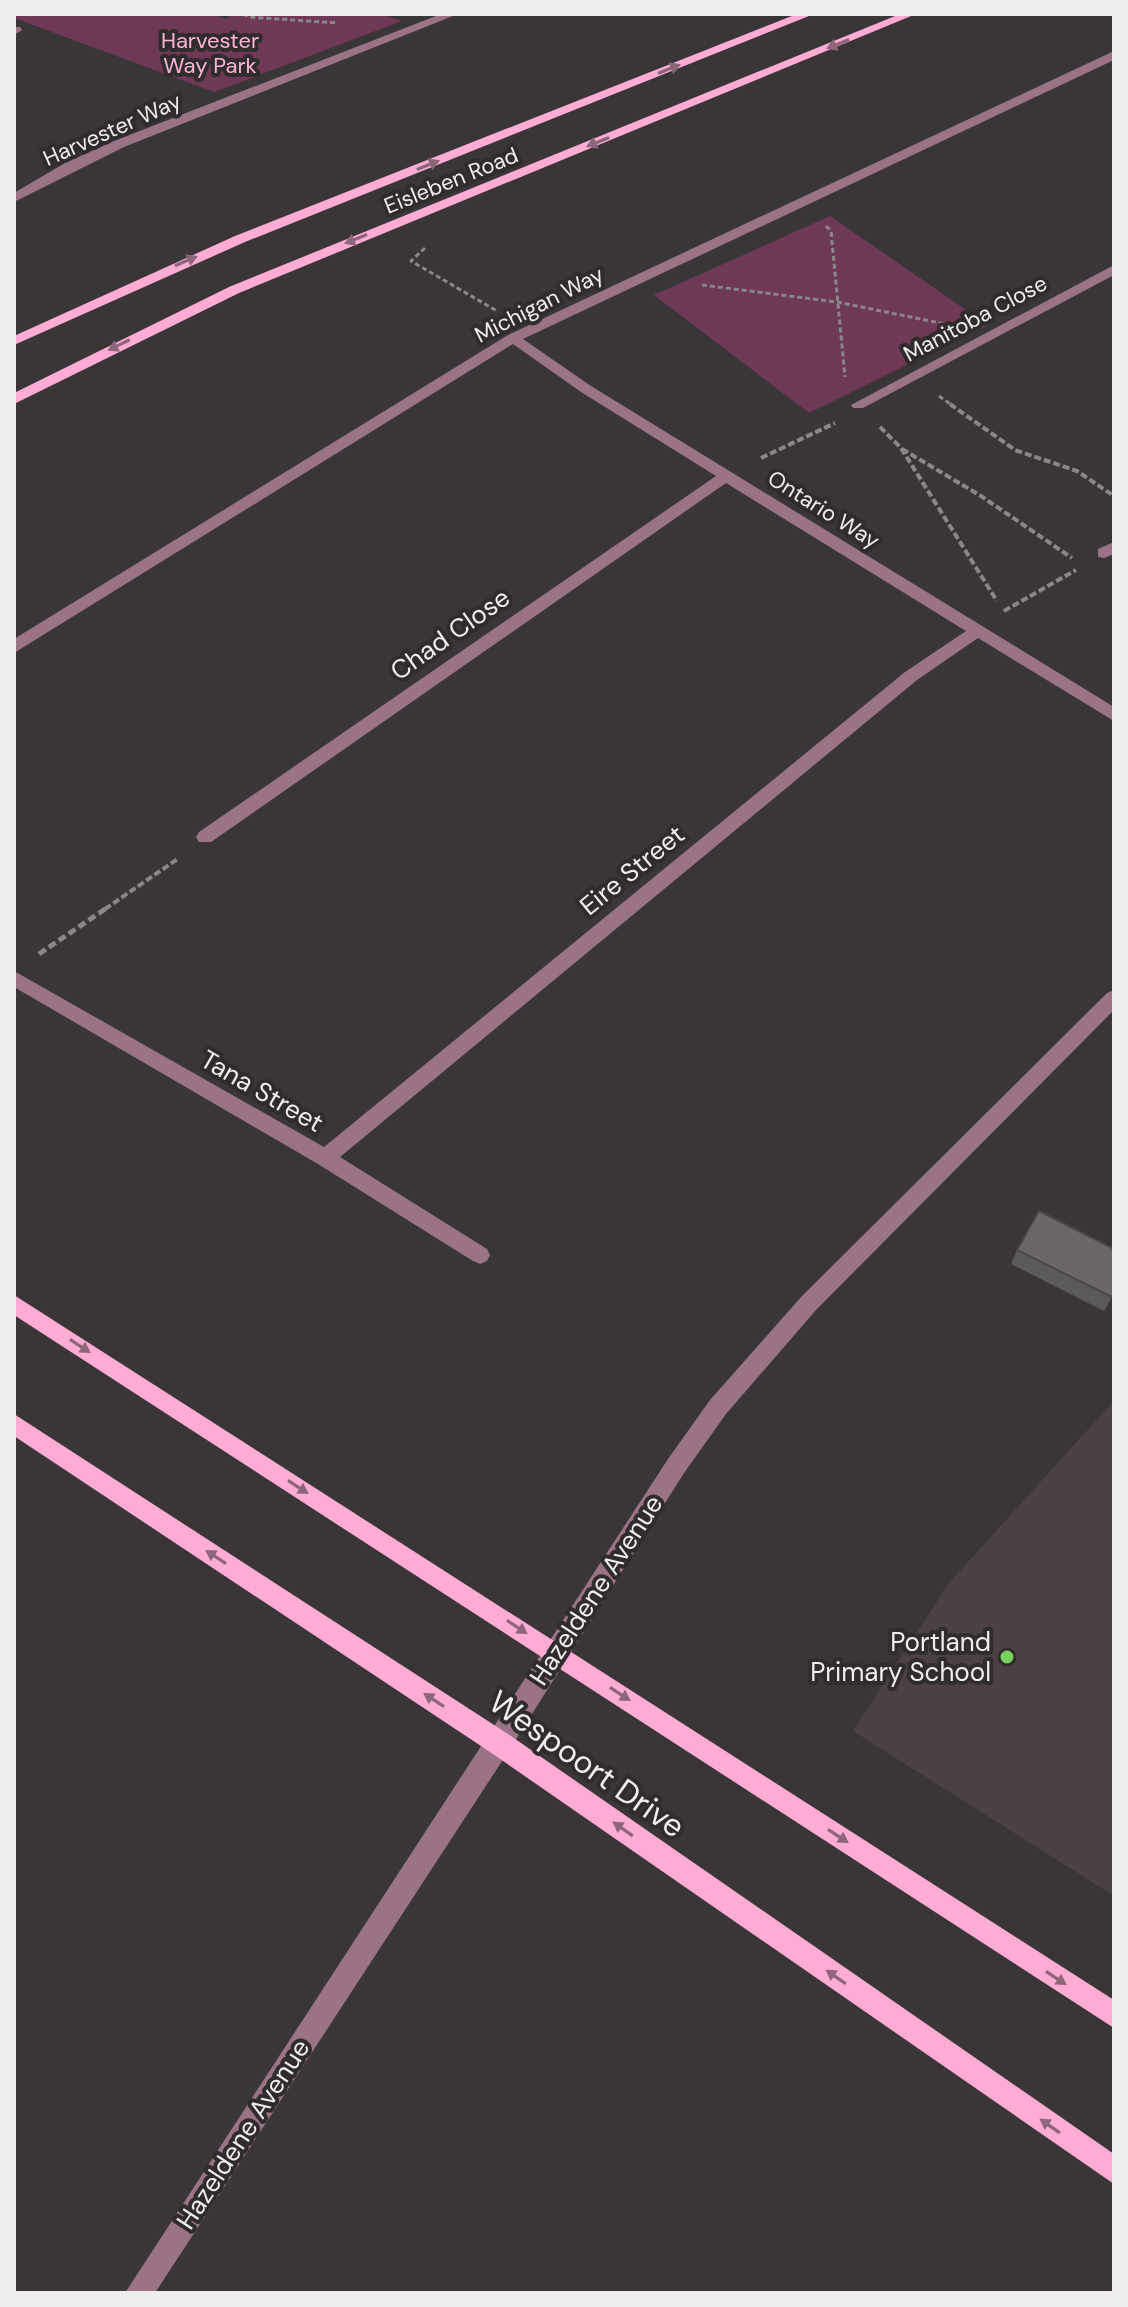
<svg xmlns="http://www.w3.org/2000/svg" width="1128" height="2307" viewBox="0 0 1128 2307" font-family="'DM Sans',sans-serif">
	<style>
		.built { fill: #4b4145 }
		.green { fill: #6d3954 }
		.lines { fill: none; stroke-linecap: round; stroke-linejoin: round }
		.path-far2 { stroke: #8a8788; stroke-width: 3; stroke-dasharray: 5 3; stroke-linecap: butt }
		.path-far1 { stroke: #8a8788; stroke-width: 4; stroke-dasharray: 7 3; stroke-linecap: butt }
		.path { stroke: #8a8788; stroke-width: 5; stroke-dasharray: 8 4; stroke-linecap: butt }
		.minor { fill: #9b7386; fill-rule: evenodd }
		.major { fill: #feacd4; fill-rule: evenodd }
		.wall { fill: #5c595a }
		.building { fill: #6b6769; stroke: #4b484a; stroke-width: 2 }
		.oneway { fill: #8d6679 }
		.poi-dot { fill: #75d25b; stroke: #302c2e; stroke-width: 3 }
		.labels { text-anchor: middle; stroke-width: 8; stroke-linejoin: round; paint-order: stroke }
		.far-park-label { font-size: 22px; fill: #fdb5d7; stroke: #302c2e }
		.far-street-label { font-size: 22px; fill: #efedee; stroke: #302c2e }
		.street-label { font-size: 26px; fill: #efedee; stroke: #302c2e }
		.poi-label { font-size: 26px; fill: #efedee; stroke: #302c2e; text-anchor: end }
		.near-street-label { font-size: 32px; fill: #efedee; stroke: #302c2e }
	</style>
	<rect width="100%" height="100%" fill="#3a3638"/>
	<path class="built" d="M1114,1401V1896L853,1731L949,1583Z"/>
	<g class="green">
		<path d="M14,14H211L226,19L234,14H382L402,21L214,92L14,18Z"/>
		<path d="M830,216L988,325L809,413L654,295Z"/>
	</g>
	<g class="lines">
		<g class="path-far2">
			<path d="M243,14L249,17L337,23"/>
			<path d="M826,226L831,231L845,377"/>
			<path d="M425,248L411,261L497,311"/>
			<path d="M702,285L837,302L945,324"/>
			<path d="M939,396L953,406"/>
		</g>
		<g class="path-far1">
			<path d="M950,404L1015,450L1077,471L1114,496"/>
			<path d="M880,427L901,448L997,601"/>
			<path d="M902,449L981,496L1072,558"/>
			<path d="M761,458L835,423"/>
			<path d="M1004,611L1076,570"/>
			<path d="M105,909L179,858"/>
		</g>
		<path class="path" d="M39,954L108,907"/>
		<g class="minor">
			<path d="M441,14H458L124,147L14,202V193L65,163L114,141Z"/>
			<path d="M14,27H20L22,30L14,35Z"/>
			<path d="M1114,51V60L523,339L591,386L1114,707V721L978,638L917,680L340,1157L487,1249L490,1255L487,1261L480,1264L473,1261L318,1164L14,987V971L324,1147L905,672L966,631L726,483L211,842H199L196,837L199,832L716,476L581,392L513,344L14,653V639L508,335Z"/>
			<path d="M1114,265V275L863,408H853L851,405Z"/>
			<path d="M1114,542V554L1104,558L1098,557V549Z"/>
			<path d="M1114,990V1010L816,1310L726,1414L684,1473L508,1752L155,2293H125L668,1459L710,1400L802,1296L1107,993Z"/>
		</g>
		<g class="major">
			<path d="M797,14H814L245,242L14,345V336L235,236Z"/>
			<path d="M900,14H916L239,293L14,404V393L229,287Z"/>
			<path d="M14,1295L1114,2000V2028L14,1315Z"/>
			<path d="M14,1414L508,1734L1114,2154V2184L490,1752L14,1436Z"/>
		</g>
	</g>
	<path class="wall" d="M1017,1250L1114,1294L1104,1311L1011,1264Z"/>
	<path class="building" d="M1039,1211L1114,1249V1294L1112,1297L1017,1250Z"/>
	<defs><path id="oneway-solid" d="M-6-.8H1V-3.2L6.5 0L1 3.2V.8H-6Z" transform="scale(2)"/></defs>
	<g class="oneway">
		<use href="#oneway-solid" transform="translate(838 44) rotate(158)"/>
		<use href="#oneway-solid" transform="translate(669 69) rotate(-22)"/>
		<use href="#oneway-solid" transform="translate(598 142) rotate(158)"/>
		<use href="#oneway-solid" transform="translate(428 165) rotate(-22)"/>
		<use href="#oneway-solid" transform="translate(356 239) rotate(158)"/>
		<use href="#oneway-solid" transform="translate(186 261) rotate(-23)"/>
		<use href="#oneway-solid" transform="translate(119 345) rotate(154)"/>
		<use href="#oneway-solid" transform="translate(80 1346) rotate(33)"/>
		<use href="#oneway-solid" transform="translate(298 1487) rotate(33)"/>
		<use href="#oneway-solid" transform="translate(216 1557) rotate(-147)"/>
		<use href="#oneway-solid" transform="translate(517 1627) rotate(33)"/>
		<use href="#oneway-solid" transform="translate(620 1694) rotate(33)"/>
		<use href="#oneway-solid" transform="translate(434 1700) rotate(-147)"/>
		<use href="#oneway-solid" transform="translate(623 1829) rotate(-145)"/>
		<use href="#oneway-solid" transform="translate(838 1836) rotate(33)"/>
		<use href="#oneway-solid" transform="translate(836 1977) rotate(-145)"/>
		<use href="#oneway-solid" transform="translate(1056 1978) rotate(33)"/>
		<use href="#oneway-solid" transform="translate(1050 2126) rotate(-145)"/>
	</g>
	<circle class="poi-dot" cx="1007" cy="1657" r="8"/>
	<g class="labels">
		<g class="far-park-label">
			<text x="210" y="48">Harvester<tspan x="210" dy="25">Way Park</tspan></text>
		</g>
		<g class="far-street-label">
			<text transform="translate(112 129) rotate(-24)" y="8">Harvester Way</text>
			<text transform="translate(451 180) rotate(-22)" y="8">Eisleben Road</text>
			<text transform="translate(539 304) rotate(-27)" y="8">Michigan Way</text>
			<text transform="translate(975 318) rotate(-28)" y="8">Manitoba Close</text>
			<text transform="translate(824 509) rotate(32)" y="8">Ontario Way</text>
		</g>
		<g class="street-label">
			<text transform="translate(450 634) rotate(-35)" y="9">Chad Close</text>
			<text transform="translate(632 870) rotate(-39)" y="9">Eire Street</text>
			<text transform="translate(262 1091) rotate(30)" y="9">Tana Street</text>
			<text transform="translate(596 1590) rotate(-57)" y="9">Hazeldene Avenue</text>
			<text transform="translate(243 2134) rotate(-57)" y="9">Hazeldene Avenue</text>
		</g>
		<g class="poi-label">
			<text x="991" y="1651">Portland<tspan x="991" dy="30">Primary School</tspan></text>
		</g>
		<g class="near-street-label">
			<text transform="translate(587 1764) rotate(35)" y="11">Wespoort Drive</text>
		</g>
	</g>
	<rect width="1128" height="2307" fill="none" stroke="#efedee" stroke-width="32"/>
</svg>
